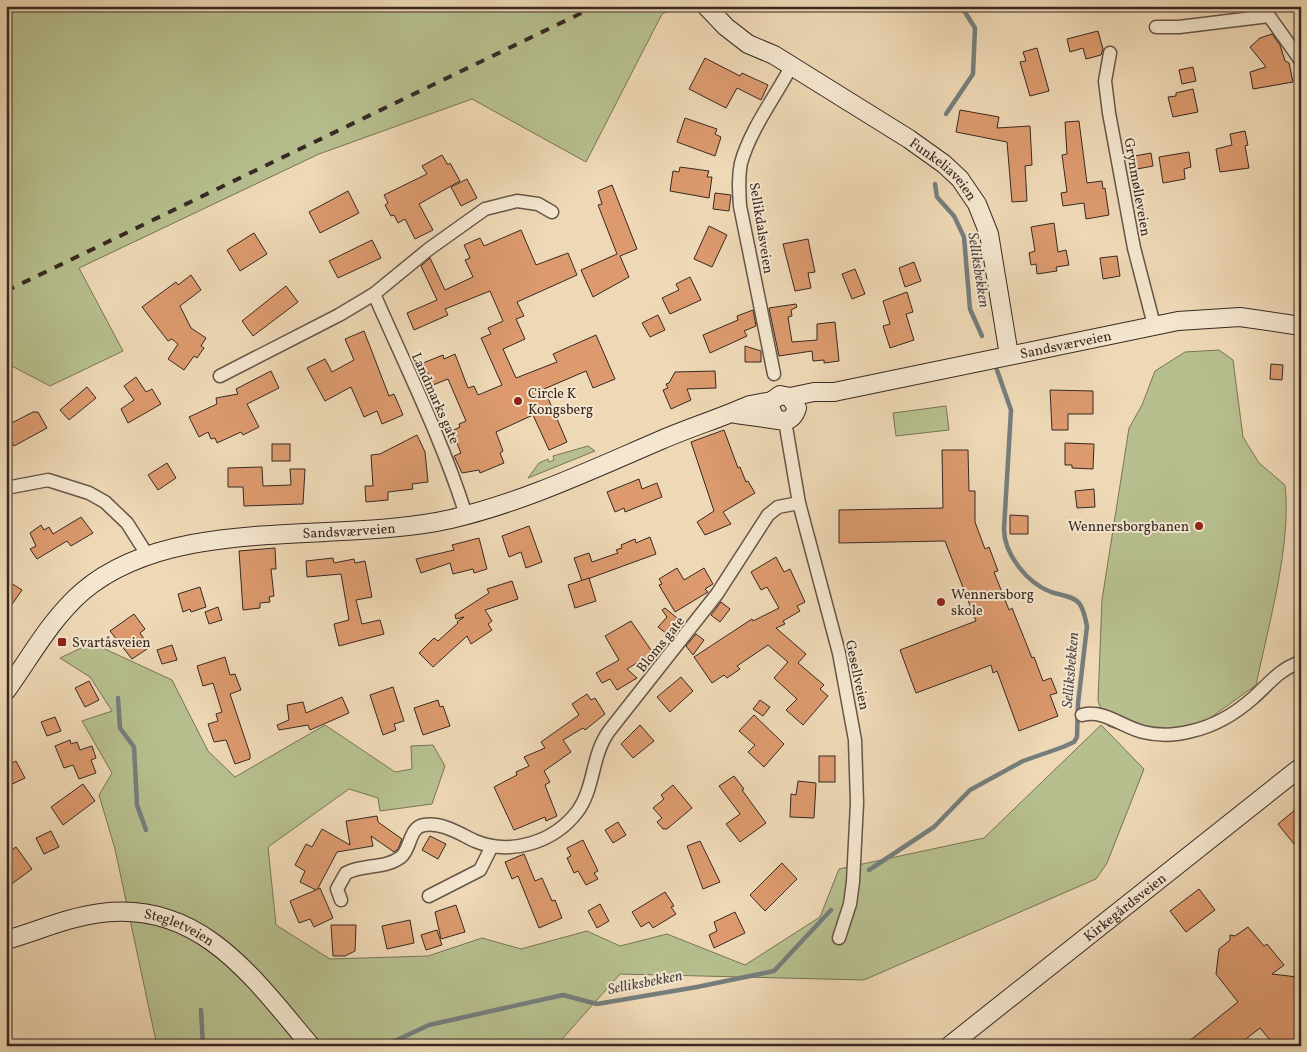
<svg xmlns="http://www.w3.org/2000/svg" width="1307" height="1052" viewBox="0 0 1307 1052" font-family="Vollkorn,serif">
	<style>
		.green { fill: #b7bf8e; stroke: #787458 }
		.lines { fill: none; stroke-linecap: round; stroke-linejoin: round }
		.stream { stroke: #757e7d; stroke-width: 4.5 }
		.building { fill: #dc9a6e; stroke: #382923 }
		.street-casing { stroke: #665548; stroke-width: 15 }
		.secondary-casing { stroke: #382923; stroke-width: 20 }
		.street { stroke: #f4e6cf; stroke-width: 12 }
		.secondary { stroke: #f4e6cf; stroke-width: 18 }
		.rail { stroke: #382923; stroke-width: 4; stroke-dasharray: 9 9; stroke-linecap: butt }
		.poi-dot { fill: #8f2418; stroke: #f4e6cf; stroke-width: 2 }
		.labels { text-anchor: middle; stroke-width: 4; stroke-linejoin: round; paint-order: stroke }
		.street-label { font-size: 14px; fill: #382923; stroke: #f4e6cf }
		.poi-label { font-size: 14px; fill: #382923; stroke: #f4e6cf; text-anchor: start }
		.water-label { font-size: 15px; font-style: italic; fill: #524c48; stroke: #f4e6cf }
	</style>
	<rect width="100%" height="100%" fill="#eed8b5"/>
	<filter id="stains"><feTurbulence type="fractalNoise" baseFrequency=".004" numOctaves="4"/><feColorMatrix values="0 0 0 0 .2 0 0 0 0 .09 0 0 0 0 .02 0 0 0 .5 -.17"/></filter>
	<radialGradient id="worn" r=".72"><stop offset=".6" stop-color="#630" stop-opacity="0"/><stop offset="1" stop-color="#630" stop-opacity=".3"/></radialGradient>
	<g class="green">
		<path d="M6,6H680L662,14L586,162L472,99L319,154L79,268L123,351L50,386L6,363Z"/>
		<path d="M1219,350L1233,360L1243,437L1259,463L1285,485C1292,543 1268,627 1256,685L1181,739L1141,737L1108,726L1098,701L1102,600L1129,428L1142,405L1155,371L1185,352Z"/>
		<path d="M946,406L949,430L896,436L893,413Z"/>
		<path d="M588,446L595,451L528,478L539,463L548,459L549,462L554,460L553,456Z"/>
		<path d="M92,643L172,680L208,751L235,777L325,725L395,772L412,769L411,746L433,745L445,766L432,804L380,811L378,798L349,789L268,847L276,925L330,959L428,956L482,938L521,949L587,931L620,946L667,934L745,965L820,917L839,869L984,838L1101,725L1144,769L1107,863L1096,879L864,980L620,974L556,1046H157L115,849L99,795L112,773L82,721L112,711L90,677L60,658Z"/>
	</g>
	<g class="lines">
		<g class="stream">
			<path d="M946,114L973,74L975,28L961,6"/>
			<path d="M935,184L937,197L954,216L964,237L970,309L982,336"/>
			<path d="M118,698L120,728L134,747L137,805L146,830"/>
			<path d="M869,870L934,827L970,790L1023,761L1063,747L1074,742L1077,737L1078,704L1087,626C1085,618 1084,609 1079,603C1073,596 1060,595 1051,592C1027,583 1004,554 1004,529L1011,410L997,370"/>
			<path d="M201,1010L203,1046"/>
			<path d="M384,1046L429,1025L563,995L597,1004L697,987L774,971L831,910"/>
		</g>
	</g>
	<g class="building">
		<path d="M1098,31L1103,49L1101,55L1086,59L1083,48L1070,52L1067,39Z"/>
		<path d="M1272,34L1280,45L1285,61L1289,63L1293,82L1253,89L1250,72L1266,67L1250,47L1260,38Z"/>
		<path d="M1037,48L1049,91L1030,96L1020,62L1026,61L1023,52Z"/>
		<path d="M705,58L740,76L742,73L768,85L761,100L737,88L726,108L689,89Z"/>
		<path d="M1193,67L1196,81L1182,84L1179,70Z"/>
		<path d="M1193,89L1198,112L1173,117L1168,97L1176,96V93Z"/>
		<path d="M960,110L999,117L997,128L1030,126L1032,165L1025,166L1027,201L1012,202L1007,142L956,132Z"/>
		<path d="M685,118L717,129L715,134L721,137L715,156L677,142Z"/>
		<path d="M1079,121L1087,183L1102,181L1103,189L1105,188L1109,215L1086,219L1084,203L1063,206L1061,193L1067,192L1062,155L1067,154L1065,122Z"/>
		<path d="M1245,131L1248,145L1245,146L1249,168L1220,172L1216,149L1232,145L1230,134Z"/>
		<path d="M1189,152L1191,167L1184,169L1185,179L1163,183L1159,157Z"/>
		<path d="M1151,153L1153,166L1132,170L1129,157Z"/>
		<path d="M442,155L448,165L450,163L460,181L419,204L433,230L415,239L405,219L398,223L394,215L391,216L385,205L388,203L384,195L427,174L422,166Z"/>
		<path d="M680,167L709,171L707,177H712L709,198L670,191L673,171L679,172Z"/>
		<path d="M467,179L477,198L461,206L451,187Z"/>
		<path d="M612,185L637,249L620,256L629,277L593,297L581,270L617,254L598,205L602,204L598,191Z"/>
		<path d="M348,191L359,213L320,233L309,212Z"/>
		<path d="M715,193L731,195L729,211L713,209Z"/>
		<path d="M1054,223L1058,252L1066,250L1069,265L1056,267L1057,271L1037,274L1036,264L1031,265L1029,253L1035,251L1031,227Z"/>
		<path d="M709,226L727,235L712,267L694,259Z"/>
		<path d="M521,230L536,265L568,253L577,275L517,302L524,316L516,319L525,339L503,349L516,378L557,362L553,354L596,335L615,379L593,388L586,371L544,389L567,442L549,450L533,415L496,432L503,451L500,453L504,463L480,473L479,470L462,473L454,456L461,453L452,431L460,427L459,424L466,421L448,379L433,385L423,363L443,355L444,359L455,354L468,388L474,386L478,395L502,385L481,338L491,334L488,328L503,321L490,291L445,309L448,315L414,330L407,313L437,300L421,266L430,258L445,290L473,277L465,260L470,258L464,245L480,238L484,246Z"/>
		<path d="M254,233L267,254L240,271L227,250Z"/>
		<path d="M808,239L815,272L808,273L811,288L795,291L783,244Z"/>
		<path d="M372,240L381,258L338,278L329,261Z"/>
		<path d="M1117,256L1120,276L1103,279L1100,258Z"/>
		<path d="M914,262L921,281L905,287L899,268Z"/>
		<path d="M855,269L865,294L852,299L842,274Z"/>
		<path d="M191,275L201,290L180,306L191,328L206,338L201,346L204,348L197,358L194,356L184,370L168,359L178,344L172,339L168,341L142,307L176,282L178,285Z"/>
		<path d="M690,277L701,300L670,314L662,298L679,290L676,284Z"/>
		<path d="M286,286L298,302L253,336L242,321Z"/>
		<path d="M907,292L913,312L906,314L914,340L890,348L883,326L890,324L883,301Z"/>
		<path d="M796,304L797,307L791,310L792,316L788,317L792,342L817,340V324L835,322L839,361L824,363V360L813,361L812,351L779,356L769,308Z"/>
		<path d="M753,310L756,326L744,331L747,336L710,353L703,335L738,320L737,316Z"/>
		<path d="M658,315L665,330L650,337L642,323Z"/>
		<path d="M364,331L389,396L394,394L403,415L382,424L377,411L364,417L351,387L325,401L307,368L325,359L332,372L354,360L345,339Z"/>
		<path d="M745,346L761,351V362H745Z"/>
		<path d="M1271,364L1283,365L1282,380L1270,379Z"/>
		<path d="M271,371L279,388L247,404L259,427L243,435L241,432L217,443L215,438L211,439L208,432L199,437L189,417L217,404L216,398L238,394L236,389Z"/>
		<path d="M715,371L716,388L687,389L691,400L671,409L663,390L668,388L666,384L669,383L675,372Z"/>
		<path d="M136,377L146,392L152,389L161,404L128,423L121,409L134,400L124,386Z"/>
		<path d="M87,387L96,398L69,420L60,410Z"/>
		<path d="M1050,390L1093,391V414H1068V430H1052Z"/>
		<path d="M33,412H38L47,428L14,446L10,438L6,440V426Z"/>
		<path d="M724,430L738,468L740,467L746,482L748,481L755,493L723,512L731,524L705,535L697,522L714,511L691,442Z"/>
		<path d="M417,435L425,452L428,482L412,484L413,489L388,492V500L366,502L365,486H373L371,455L380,454Z"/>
		<path d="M1065,443L1094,444L1093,469L1072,468V465H1065Z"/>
		<rect x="272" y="444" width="18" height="17"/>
		<path d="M942,450H968L969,491H975V522L985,549L989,547L998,571L994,572L1009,610L1012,608L1032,658L1034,657L1043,681L1051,678L1057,693L1050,695L1058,716L1019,731L997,671L993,673L991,665L916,693L900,650L976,621L945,541L839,543V510L943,508Z"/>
		<path d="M167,463L176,478L158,490L148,475Z"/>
		<path d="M262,467L263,486L291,485L290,469H305L303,504L244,506L243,487H228V468Z"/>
		<path d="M639,479L642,489L657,483L662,497L625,512L624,508L615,512L607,492Z"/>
		<path d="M1094,489L1095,507L1077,508L1075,491Z"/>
		<path d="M1010,515L1028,516V534H1010Z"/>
		<path d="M81,517L93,533L71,546L67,541L37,559L30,549L36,546L30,533L41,525L44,530L49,527L53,534Z"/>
		<path d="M529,526L542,562L526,568L521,552L509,557L502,536Z"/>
		<path d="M650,537L656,554L582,581L574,558L589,553L592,562L618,553L616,550L622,548L621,545L635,539L636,543Z"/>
		<path d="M479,538L487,569L474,573L473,569L453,574L450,563L421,573L416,559L454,550L452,545Z"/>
		<path d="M275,548L276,569H271L274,596L269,597L270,602L260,603V608L243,610L239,551Z"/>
		<path d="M776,557L784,572L790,569L805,602L797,606L800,611L783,621L785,624L776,628L806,654L798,663L824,685L820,689L828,696L803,725L786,710L797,699L774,678L788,662L768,645L737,666L740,669L727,678L724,675L712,683L694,657L752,619L753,621L779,608L767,587L761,590L751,572Z"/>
		<path d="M333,558L334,563L354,559L355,563L365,561L372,597L356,600L362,624L380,620L384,634L339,646L334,624L349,620L341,574L307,577L306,561Z"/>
		<path d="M677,568L684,580L704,568L713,584L705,589L708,592L675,612L659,585L662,584L659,579Z"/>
		<path d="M589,578L596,601L575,608L568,585Z"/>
		<path d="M6,580L22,590L6,613Z"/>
		<path d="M512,581L518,599L485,610L492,621L488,624L492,630L471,644L467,636L433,667L419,653L434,638L438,641L458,623L457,622L464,617L456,619L455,615L489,593L487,589Z"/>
		<path d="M200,587L206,607L191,612L190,609L183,612L178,594Z"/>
		<path d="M721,602L730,609L720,622L711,615Z"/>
		<path d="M218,607L222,620L209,624L205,612Z"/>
		<path d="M665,608L683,623L671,637L658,627L667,617L662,610Z"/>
		<path d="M134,614L145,629L140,633L150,647L132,659L110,631Z"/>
		<path d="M631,621L653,653L627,669L637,678L617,690L610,679L602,683L596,673L619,660L605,636Z"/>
		<path d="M696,634L704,640L693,655L686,646Z"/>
		<path d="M172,645L177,660L162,664L157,650Z"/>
		<path d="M225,657L230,675L235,674L241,690L230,694L250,754V759L235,764L226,740L214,742L208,724L218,721L216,714L222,712L213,683L203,686L197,666Z"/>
		<path d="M681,677L693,691L670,712L657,697Z"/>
		<path d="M89,681L99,700L85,707L75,688Z"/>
		<path d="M393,687L404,721L394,724L396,730L383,735L370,695Z"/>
		<path d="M587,694L591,700L595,698L605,714L585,730L583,728L563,740L571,752L544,771L550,782L545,785L557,816L546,821L545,817L514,830L494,787L517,775L516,772L529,766L524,757L545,748L541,742L579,715L572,704Z"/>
		<path d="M342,697L349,713L310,730L308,725L279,730L277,725L289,720L287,705L303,702L306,713Z"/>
		<path d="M438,700L440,707L443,706L450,726L423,735L414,708Z"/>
		<path d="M760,700L770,707L763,716L753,709Z"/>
		<path d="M754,715L784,744L764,767L748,752L755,745L739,731Z"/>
		<path d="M55,717L61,731L47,736L41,722Z"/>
		<path d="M640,725L654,741L633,758L621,744Z"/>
		<path d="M70,740L71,744L77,742L80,750L92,746L96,758L91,760L96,773L79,779L73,765L64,768L55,746Z"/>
		<rect x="819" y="756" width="16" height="26"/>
		<path d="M16,761L25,778L6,787V766Z"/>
		<path d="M734,776L744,789L742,790L766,823L740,842L726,824L740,814L719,786Z"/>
		<path d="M798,781L816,783L814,818L790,817L791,794L796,795Z"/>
		<path d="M83,784L95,801L63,825L51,807Z"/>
		<path d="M673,785L692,808L667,829H663L657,822L662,818L653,808L664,799L661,795Z"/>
		<path d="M1301,805V839L1294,844L1278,824Z"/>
		<path d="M377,816L378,822L402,839L398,849L394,852L371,836L373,846L337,852L317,890L320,888L333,918L314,927L310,919L299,923L290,901L316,890L300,882L305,871L295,865L306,844L312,847L322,829L350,845L346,821Z"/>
		<path d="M618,822L626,835L613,843L605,830Z"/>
		<path d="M51,831L59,847L44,854L36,838Z"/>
		<path d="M430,836L446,844L438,859L422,850Z"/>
		<path d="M583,840L598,871L594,873L598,879L586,885L578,871L574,873L567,858L571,856L567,848Z"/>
		<path d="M700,841L720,882L703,889L687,846Z"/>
		<path d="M16,847L32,869L6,888V854Z"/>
		<path d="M524,854L535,881L542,878L552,901L555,900L562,918L539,928L518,876L512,879L505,862Z"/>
		<path d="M782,863L797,879L765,911L750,895Z"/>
		<path d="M1199,889L1215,910L1186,932L1170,911Z"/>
		<path d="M665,892L674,906L671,907L676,914L653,928L649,922L641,927L632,912Z"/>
		<path d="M600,904L609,921L597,928L588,911Z"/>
		<path d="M456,905L465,932L441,939L435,912Z"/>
		<path d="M735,912L745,933L714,948L709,935L717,931L714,922Z"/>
		<path d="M410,920L414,943L387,949L382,926Z"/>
		<path d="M331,925H356L355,951L345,956H333Z"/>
		<path d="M1248,927L1264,946L1267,944L1284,965L1272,974L1297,977L1296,982L1301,988V1046H1275L1260,1028L1237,1046H1183L1238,1002L1216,974L1219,949L1230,940V935L1235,936Z"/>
		<path d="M437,930L442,945L426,950L421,935Z"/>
	</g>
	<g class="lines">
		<defs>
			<g id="street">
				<path d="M1156,27H1179L1269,16L1301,61"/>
				<path d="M1110,53L1105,81L1109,113L1134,248L1154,325"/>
				<path d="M374,294C406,367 442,439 466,515"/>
				<path d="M774,374L740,206C739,191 738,177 741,163C750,130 775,97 791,67"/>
				<path d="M220,376L339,315L374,294L429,249L485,209L517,201L538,204L552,212"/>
				<path d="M785,421L799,503L839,653L855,740L857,803L853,882L850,904L839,938"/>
				<path d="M6,488L48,480L89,493L105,502L127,523L148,556"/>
				<path d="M1082,715C1104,709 1122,727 1143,732C1159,736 1177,735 1192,731C1214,726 1236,713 1253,698C1269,684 1279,669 1301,662"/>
				<path d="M429,896L480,870L492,846"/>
				<path d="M341,900L337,889L346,873C363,864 385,869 401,857C411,849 409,827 424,825C442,822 460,834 475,841C511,856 554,842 577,812C595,788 591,756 609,731L717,594L768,515L778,507L799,503"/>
			</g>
			<g id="secondary">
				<path id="s1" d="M706,6L726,27L748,44L774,55L909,139L944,164L960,179L977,204L989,234L1009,355"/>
				<path id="s2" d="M790,397L814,392H834L1178,321L1240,317L1301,326"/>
				<path d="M736,414L785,421C792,419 795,415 797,408L790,397L780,395L772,401L770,408L775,418"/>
				<path id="s3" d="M6,691C30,658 50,620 82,592C174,513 338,545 451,519C524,502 593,469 661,440C691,427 721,418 750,405L772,401"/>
				<path id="s4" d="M6,940C38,931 68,917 101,913C201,900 254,979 311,1046"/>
				<path id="s5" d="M949,1046L1301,767"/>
			</g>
		</defs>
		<use href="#street" class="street-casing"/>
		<use href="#secondary" class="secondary-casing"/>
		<use href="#street" class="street"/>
		<use href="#secondary" class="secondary"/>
		<path class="rail" d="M6,291L596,6"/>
	</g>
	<g class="poi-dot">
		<circle cx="518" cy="401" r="5"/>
		<circle cx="1199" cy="526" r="5"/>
		<circle cx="941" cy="602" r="5"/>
		<rect x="57" y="637" width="10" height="10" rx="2.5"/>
	</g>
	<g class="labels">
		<g class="street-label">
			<text dy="5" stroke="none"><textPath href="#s1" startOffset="290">Funkeliaveien</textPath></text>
			<text transform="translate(1138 187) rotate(80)" y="5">Grynmølleveien</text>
			<text transform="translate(762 228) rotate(81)" y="5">Sellikdalsveien</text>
			<text dy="5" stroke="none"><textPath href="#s2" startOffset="281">Sandsværveien</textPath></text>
			<text transform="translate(436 398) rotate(66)" y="5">Landmarks gate</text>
			<text dy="5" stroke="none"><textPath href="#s3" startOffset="404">Sandsværveien</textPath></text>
			<text transform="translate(660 644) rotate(-51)" y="5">Bloms gate</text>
			<text transform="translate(858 675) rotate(78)" y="5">Gesellveien</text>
			<text dy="5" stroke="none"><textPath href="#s5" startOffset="224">Kirkegårdsveien</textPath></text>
			<text dy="5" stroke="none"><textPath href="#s4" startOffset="180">Stegletveien</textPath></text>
		</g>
		<g class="poi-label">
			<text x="528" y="398">Circle K<tspan x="528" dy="16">Kongsberg</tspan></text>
			<text x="1189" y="531" text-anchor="end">Wennersborgbanen</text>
			<text x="951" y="599">Wennersborg<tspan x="951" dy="16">skole</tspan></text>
			<text x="72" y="647">Svartåsveien</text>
		</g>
		<g class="water-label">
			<text transform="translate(979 270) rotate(81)" y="5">Selliksbekken</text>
			<text transform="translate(1070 670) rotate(-85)" y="5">Selliksbekken</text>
			<text transform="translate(645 982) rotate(-11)" y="5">Selliksbekken</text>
		</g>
	</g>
	<rect width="1307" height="1052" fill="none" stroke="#eed8b5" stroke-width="25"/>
	<rect x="8" y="8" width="1292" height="1037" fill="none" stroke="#382923" stroke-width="2.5"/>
	<rect x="12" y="12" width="1282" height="1027" fill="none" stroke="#382923"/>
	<rect width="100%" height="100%" filter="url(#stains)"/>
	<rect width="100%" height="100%" fill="url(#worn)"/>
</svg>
